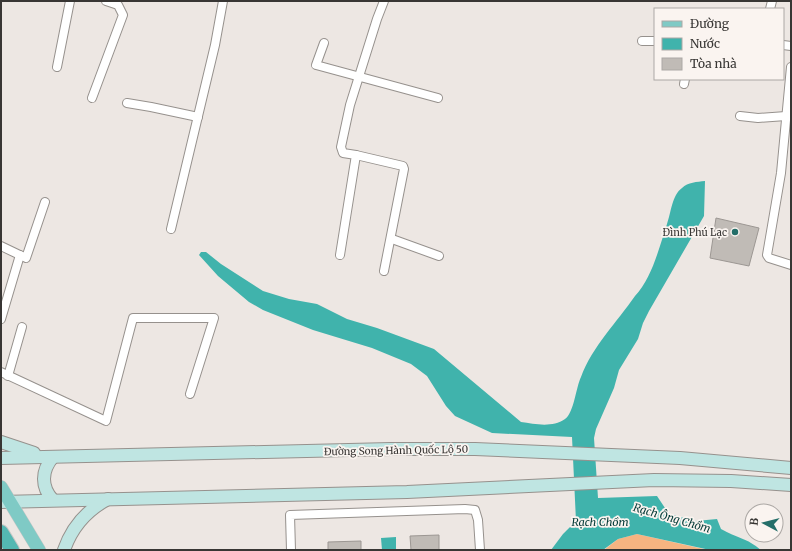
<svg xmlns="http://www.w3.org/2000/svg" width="792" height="551" viewBox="0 0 792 551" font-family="Merriweather,serif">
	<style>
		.green { fill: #f6b481 }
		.water { fill: #40b3ac }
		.building { fill: #c0bbb6; stroke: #9c9793 }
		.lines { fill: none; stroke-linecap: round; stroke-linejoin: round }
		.minor-casing { stroke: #96918d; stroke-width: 10 }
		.secondary-casing { stroke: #96918d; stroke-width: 14 }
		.primary-casing { stroke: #c7c7c6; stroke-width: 14 }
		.trunk-casing { stroke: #c7c7c6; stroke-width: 16 }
		.minor { stroke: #fff; stroke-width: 8 }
		.secondary { stroke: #bfe5e2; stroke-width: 12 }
		.primary { stroke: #7fcac5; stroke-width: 13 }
		.trunk { stroke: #54b8b2; stroke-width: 14 }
		.poi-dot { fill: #246e69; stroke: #faf4f0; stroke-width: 1.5 }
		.labels { text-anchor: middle; stroke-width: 3.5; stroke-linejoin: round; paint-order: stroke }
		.poi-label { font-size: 10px; fill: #383634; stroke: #faf4f0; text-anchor: end }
		.street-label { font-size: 10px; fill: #383634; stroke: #faf4f0 }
		.water-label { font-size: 11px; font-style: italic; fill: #023936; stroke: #faf4f0 }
	</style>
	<rect width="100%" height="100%" fill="#ede7e3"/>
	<path class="green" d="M637,534L708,550H604L618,539Z"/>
	<g class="water">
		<path d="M705,181L704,216L649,311L643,323L638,339L619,370L614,388L596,429L594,438L598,498L657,496L669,514L696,521L717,519L721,529C737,538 747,538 761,550H710L637,534L618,539L603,550H551L563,534L576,521L572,437L492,433L455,416L446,406L427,376L411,364L372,348L313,330L263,310L249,302L218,276L199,255L201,252H206L221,264L263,291L289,299L317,304L347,319L377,328L434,349L521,422C535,424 552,428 565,419C574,413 576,387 581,377C592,347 617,322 635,296C652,278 659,248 667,224C671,213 672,195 682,188C688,182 697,182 705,181Z"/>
		<path d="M396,537V550H382L381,538Z"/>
	</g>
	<g class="building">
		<path d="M716,218L759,228L749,266L710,258Z"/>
		<path d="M439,535V550H411L410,536Z"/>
		<path d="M361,541V550H328V542Z"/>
	</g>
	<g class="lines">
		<defs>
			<g id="minor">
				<path d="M770,9L772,1"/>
				<path d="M642,41H655"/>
				<path d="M324,43L316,65L438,98"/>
				<path d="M783,45L791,46"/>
				<path d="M57,67L70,1"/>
				<path d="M791,67L781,173L767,255L769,258L791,265"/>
				<path d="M684,84L685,79"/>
				<path d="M92,98L123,15L118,5L106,1"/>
				<path d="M127,103L151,107L198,117"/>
				<path d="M740,116L758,118L786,116"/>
				<path d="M356,155L403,166L404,169L384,271"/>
				<path d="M171,229L215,45L223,1"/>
				<path d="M392,239L439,256"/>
				<path d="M1,246L26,258L45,202"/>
				<path d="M340,255L356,155L343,153L341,147L350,105L377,19L384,1"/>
				<path d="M1,319L20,255"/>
				<path d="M1,372L106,421L133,318H214L190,394"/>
				<path d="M8,376L22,327"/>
				<path d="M291,550L290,515L465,509L475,510L478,520L480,550"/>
			</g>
			<g id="secondary">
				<path d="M1,442L34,453"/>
				<path d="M53,457C41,471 41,487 53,500"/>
				<path d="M1,458L391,449H475L680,458L791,468"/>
				<path d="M1,502L407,492L654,480L731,481L791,485"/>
				<path d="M64,550C72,527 87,510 108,499"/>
			</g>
			<path id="primary" d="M1,487L39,550"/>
			<path id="trunk" d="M1,532L12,550"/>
		</defs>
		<use href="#minor" class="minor-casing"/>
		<use href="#secondary" class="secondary-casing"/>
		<use href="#primary" class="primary-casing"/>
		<use href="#trunk" class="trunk-casing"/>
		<use href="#minor" class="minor"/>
		<use href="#secondary" class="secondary"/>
		<use href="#primary" class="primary"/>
		<use href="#trunk" class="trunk"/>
	</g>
	<circle class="poi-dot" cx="735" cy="232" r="4"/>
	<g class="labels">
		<g class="poi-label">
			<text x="727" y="236">Đình Phú Lạc</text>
		</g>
		<g class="street-label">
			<text transform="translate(396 450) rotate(-1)" y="4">Đường Song Hành Quốc Lộ 50</text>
		</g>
		<g class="water-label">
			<text transform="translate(672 518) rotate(16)" y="4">Rạch Ông Chồm</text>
			<text x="600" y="526">Rạch Chồm</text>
		</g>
	</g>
	<rect width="792" height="551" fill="none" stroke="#383634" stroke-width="4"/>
	<rect x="654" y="8" width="130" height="72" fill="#faf4f0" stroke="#aca8a5"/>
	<rect x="662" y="21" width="20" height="6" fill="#7fcac5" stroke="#aca8a5"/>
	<text x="690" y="28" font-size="12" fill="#383634">Đường</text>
	<rect x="662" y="38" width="20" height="12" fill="#40b3ac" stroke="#aca8a5"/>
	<text x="690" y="48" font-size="12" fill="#383634">Nước</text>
	<rect x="662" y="58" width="20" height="12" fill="#c0bbb6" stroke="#aca8a5"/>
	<text x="690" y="68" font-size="12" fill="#383634">Tòa nhà</text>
	<g transform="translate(764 523) rotate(277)"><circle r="19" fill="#faf4f0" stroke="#aca8a5"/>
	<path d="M0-3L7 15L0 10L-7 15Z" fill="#246e69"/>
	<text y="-6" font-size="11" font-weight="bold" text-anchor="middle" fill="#383634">B</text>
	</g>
</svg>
